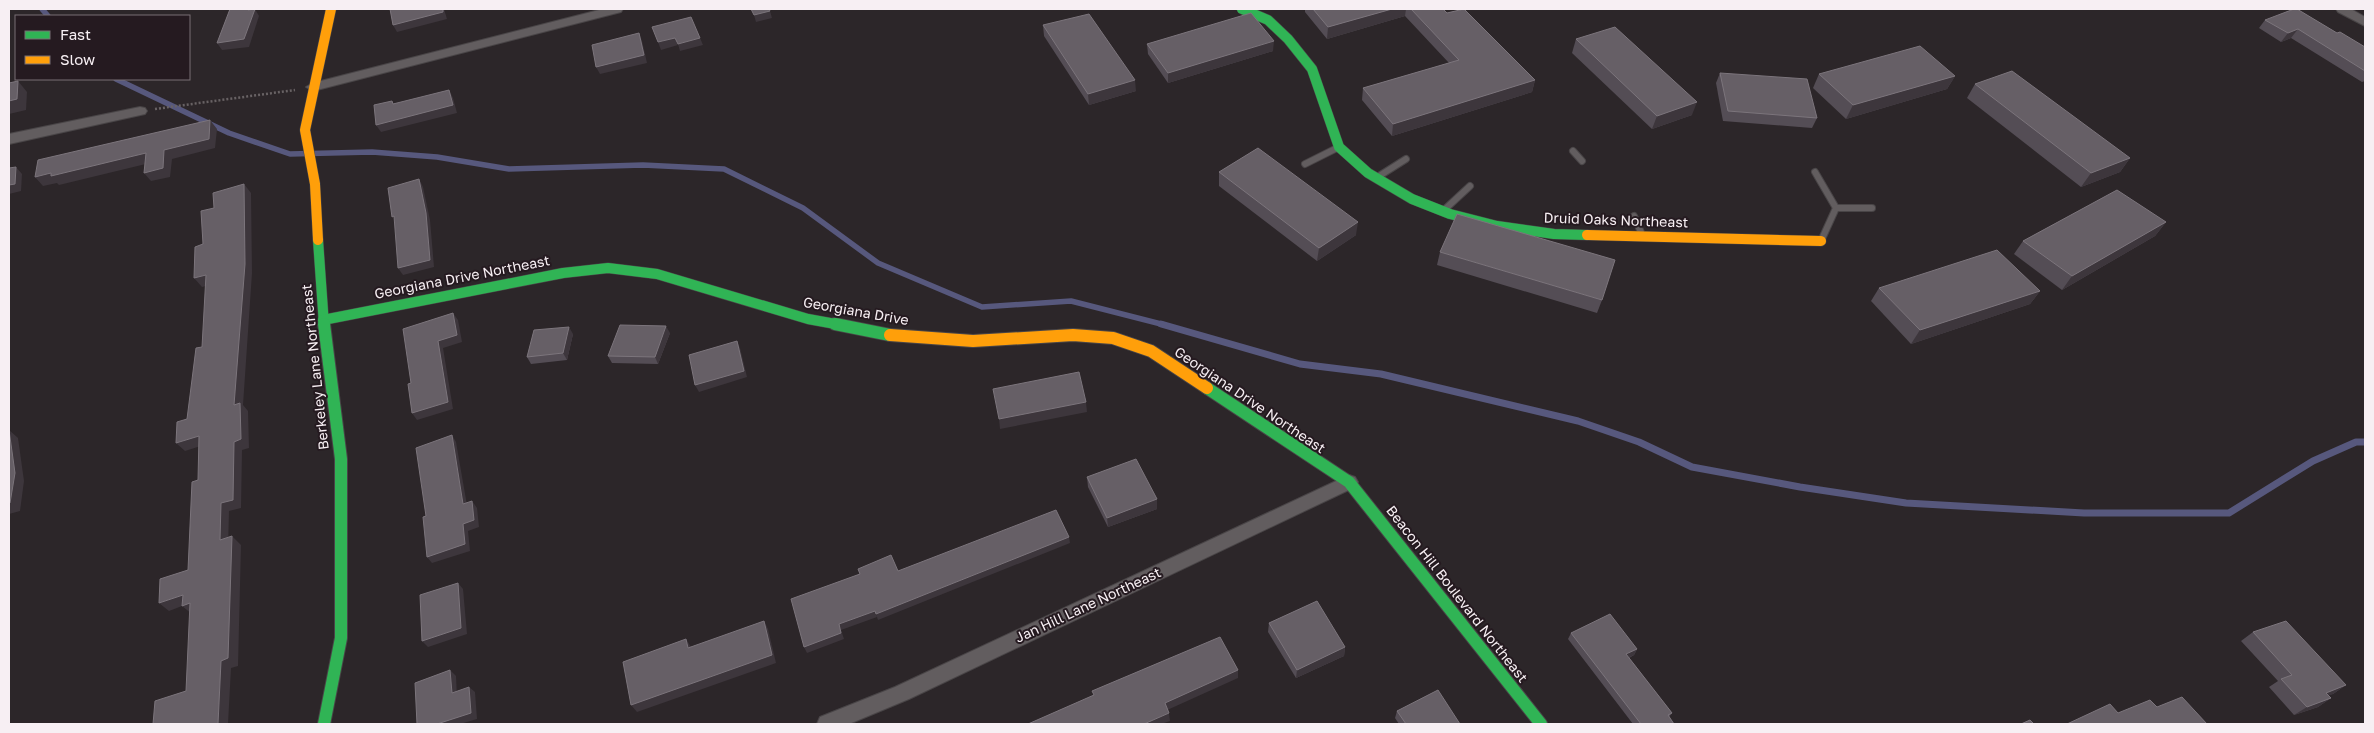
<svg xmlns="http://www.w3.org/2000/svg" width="2374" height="733" viewBox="0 0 2374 733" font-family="'Golos Text',sans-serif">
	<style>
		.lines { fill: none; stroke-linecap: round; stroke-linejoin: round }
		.stream-far1 { stroke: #57587d; stroke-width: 5.5 }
		.stream { stroke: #57587d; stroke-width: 7 }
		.lane-casing { stroke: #494547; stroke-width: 8 }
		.street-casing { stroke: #494547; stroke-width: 2 }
		.fast-far1-casing { stroke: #494547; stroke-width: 11 }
		.fast-casing { stroke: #494547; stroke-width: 14 }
		.slow-far1-casing { stroke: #494547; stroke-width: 11 }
		.slow-casing { stroke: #494547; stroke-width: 14 }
		.path { stroke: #686264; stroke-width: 2.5; stroke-dasharray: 2 2; stroke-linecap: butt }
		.lane { stroke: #625d5f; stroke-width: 6 }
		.street { fill: #625d5f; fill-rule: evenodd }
		.fast-far1 { stroke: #30b455; stroke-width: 10 }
		.fast { stroke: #30b455; stroke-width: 12 }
		.slow-far1 { stroke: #ff9f0a; stroke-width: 10 }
		.slow { stroke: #ff9f0a; stroke-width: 12 }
		.wall { fill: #544d55 }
		.shaded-wall { fill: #3d363c }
		.building { fill: #665f66; stroke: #7c757c }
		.labels { text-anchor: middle; stroke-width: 4; stroke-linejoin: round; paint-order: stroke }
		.street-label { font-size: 14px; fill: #f7eff3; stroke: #251a20 }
	</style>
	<rect width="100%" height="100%" fill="#2c2629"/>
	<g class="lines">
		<g class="stream-far1">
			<path d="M42,9L48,16"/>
			<path d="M116,79L229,133L290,154L372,152L437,157L509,169L643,165L724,169L803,208L878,263L982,307L1071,301L1165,325"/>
		</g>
		<path class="stream" d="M1161,324L1300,364L1381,374L1578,421L1639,442L1692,467L1800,487L1906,503L2084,513H2229L2313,461L2356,442H2365"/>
		<defs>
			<g id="lane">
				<path d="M1573,151L1582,161"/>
				<path d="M1305,164L1339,147"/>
				<path d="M1815,172L1836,208L1821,241"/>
				<path d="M1376,178L1406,159"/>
				<path d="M1836,208H1872"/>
				<path d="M1443,211L1470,186"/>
				<path d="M1634,216L1643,237"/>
			</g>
			<g id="street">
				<path d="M603,9H623L621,12L313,91L306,87L313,83Z"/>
				<path d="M2336,9H2351L2365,17V26L2338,12Z"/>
				<path d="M140,107L145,108L147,111L145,114L9,144V134Z"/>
				<path d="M1349,475L1355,477L1358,482L1355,487L909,699L849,724H817L820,717L895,687Z"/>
			</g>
			<g id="fast-far1">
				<path d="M1242,9L1268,20L1288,39L1312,69L1339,147L1368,173L1412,199L1450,214L1497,226L1554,234L1587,235"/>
				<path d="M318,240L324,325"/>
				<path d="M323,320L563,273L608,268L657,274L808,319L841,325"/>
			</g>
			<g id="fast">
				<path d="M324,324L341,459V638L324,724"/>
				<path d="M835,324L890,335"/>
				<path d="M1207,388L1349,482L1541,724"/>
			</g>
			<g id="slow-far1">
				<path d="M1587,235L1821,241"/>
				<path d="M318,240L315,184L305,130L331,9"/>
			</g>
			<path id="slow" d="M890,335L973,341L1073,335L1113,338L1151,351L1207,388"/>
		</defs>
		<use href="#lane" class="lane-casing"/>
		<use href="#street" class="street-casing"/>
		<use href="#fast-far1" class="fast-far1-casing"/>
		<use href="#fast" class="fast-casing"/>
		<use href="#slow-far1" class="slow-far1-casing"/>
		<use href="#slow" class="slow-casing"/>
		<path class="path" d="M155,109L295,90"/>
		<use href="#lane" class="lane"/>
		<use href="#street" class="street"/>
		<use href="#fast-far1" class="fast-far1"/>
		<use href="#fast" class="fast"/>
		<use href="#slow-far1" class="slow-far1"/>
		<use href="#slow" class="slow"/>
	</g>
	<g class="wall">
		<path d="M1305,9H1443L1447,13L1535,80L1532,92L1392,136L1362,100L1363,88L1449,63L1405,16L1327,39L1305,12Z"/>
		<path d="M2265,20L2337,33L2365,47V81L2362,82L2291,38L2281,42L2259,28Z"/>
		<path d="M1043,25L1136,91L1089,105L1044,36Z"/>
		<path d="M1576,39L1692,115L1652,129L1572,53Z"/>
		<path d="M1147,44L1273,51L1168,83L1148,54Z"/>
		<path d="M1720,73L1817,118L1812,128L1723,121L1716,83Z"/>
		<path d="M1819,74L1955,76L1947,89L1846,119L1813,88Z"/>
		<path d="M1975,84L2130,158L2120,172L2081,187L1967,98Z"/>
		<path d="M1219,172L1356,235L1317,261L1219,186Z"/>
		<path d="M2166,222L2155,236L2062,290L2014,254L2023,241Z"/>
		<path d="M1440,252L1602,300L1597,313L1437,265Z"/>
		<path d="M1879,288L2040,291L2030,304L1911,344L1871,301Z"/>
		<path d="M670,333L658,364L612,363L608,356Z"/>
		<path d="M573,334L567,360L531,364L527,357Z"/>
		<path d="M1087,477L1157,509L1108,527L1088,487Z"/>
		<path d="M1269,623L1345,647L1344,656L1296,678L1268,632Z"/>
		<path d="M2253,632L2346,685L2333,694L2328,695L2331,698L2318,707L2294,715L2269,687L2278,681L2241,641Z"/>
		<path d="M1571,633L1637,649L1634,655L1629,658L1672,713L1669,717L1674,724H1633L1568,639Z"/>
		<path d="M1397,711L1460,724H1399L1395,718Z"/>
	</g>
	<g class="shaded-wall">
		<path d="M248,9H255L259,16L249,47L222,50L217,43Z"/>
		<path d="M443,9H444L447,19L397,32L393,25Z"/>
		<path d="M1392,9H1406L1405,16L1327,39L1328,27Z"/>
		<path d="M770,11L772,18L756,22L754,15Z"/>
		<path d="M2298,29L2291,38L2281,42L2288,33Z"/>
		<path d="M639,33L642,41L647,63L600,74L596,67Z"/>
		<path d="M675,38L678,45L661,50L658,42Z"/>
		<path d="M700,38L703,45L680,51L678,44Z"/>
		<path d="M1274,41L1273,51L1168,83V73Z"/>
		<path d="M1955,76L1947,89L1846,119L1853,105Z"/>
		<path d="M1135,80L1136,91L1089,105L1088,94Z"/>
		<path d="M1535,80L1532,92L1392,136L1393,124Z"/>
		<path d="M18,81L27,92L26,110L9,114V101Z"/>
		<path d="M449,90L453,98L457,113L381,132L376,125Z"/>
		<path d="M1697,102L1692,115L1652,129L1657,116Z"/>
		<path d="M210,120L217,129L215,148L172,159L170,177L151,181L144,173L164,150Z"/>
		<path d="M146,153L154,162L59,185L57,183L43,186L35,177Z"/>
		<path d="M2130,158L2120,172L2081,187L2091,173Z"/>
		<path d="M16,167L22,174L21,191L9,194V185Z"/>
		<path d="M419,179L423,187L430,220L434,267L403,275L398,268Z"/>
		<path d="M244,184L251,193L252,273L243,405L248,411L249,448L242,450L241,508L229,511L228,549L220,540L221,503L234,442V405Z"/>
		<path d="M1358,222L1356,235L1317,261L1319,248Z"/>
		<path d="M2166,222L2155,236L2062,290L2072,276Z"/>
		<path d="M206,275L213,284L202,287L194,278Z"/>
		<path d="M2040,291L2030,304L1911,344L1920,330Z"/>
		<path d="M453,313L458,320L462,342L443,348L453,409L417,420L412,413L438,341Z"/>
		<path d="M666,326L670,333L658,364L655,357Z"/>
		<path d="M569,327L573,334L567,360L563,353Z"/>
		<path d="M737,341L740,348L747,377L699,392L695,385Z"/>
		<path d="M1086,402L1087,412L1000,429L999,419Z"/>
		<path d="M9,430L18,438L24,481L20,511L9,514Z"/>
		<path d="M452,435L456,442L468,511L463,504Z"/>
		<path d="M199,436L207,444L185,451L176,443Z"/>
		<path d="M1157,499V509L1108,527L1107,518Z"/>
		<path d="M472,501L477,508L479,527L468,531L470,551L432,563L427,557L463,524Z"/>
		<path d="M232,536L241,545L238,666L231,668L228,724H218L221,661Z"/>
		<path d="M1069,537L1070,543L878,620L876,614Z"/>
		<path d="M458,583L463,589L467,634L428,647L422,641Z"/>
		<path d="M183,595L192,603V614L182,606L169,611L159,603Z"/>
		<path d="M875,611L877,617L841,630L844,639L807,653L804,647L839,624Z"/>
		<path d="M764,621L768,629L776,663L637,712L631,705Z"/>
		<path d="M686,639L691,647L688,648Z"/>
		<path d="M1345,647L1344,656L1296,678L1297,670Z"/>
		<path d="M1637,649L1634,655L1623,660L1626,654Z"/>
		<path d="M450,670L456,676L457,698L452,693Z"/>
		<path d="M1238,670V678L1165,711V703Z"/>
		<path d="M2346,685L2333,694L2313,701L2326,693Z"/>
		<path d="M469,687L475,692L477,719L460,724H437Z"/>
		<path d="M2331,698L2318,707L2294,715L2307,707Z"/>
		<path d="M1169,713L1170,721L1161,724H1144Z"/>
	</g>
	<g class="building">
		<path d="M230,9H248V10L255,9L244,39L217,43Z"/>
		<path d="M390,9H443V12L393,25Z"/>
		<path d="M751,9H769L770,11L754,15Z"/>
		<path d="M1313,9H1392L1328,27Z"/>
		<path d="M1411,9H1443L1447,13L1464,9L1535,80L1393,124L1363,88L1459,60Z"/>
		<path d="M2294,9H2297L2337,33L2340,32L2365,47V71L2298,29L2288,33L2265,20Z"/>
		<path d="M1251,13L1274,41L1168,73L1147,44Z"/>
		<path d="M1089,14L1135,80L1088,94L1043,25Z"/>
		<path d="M691,17L700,38L678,44L675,38L658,42L652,27Z"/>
		<path d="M1615,27L1697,102L1657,116L1576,39Z"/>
		<path d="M639,33L644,55L596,67L592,45Z"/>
		<path d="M1920,46L1955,76L1853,105L1819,74Z"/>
		<path d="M2012,71L2130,158L2091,173L1975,84Z"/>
		<path d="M1720,73L1807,79L1817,118L1728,111Z"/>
		<path d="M18,81L17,99L9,101V83Z"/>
		<path d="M449,90L453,105L376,125L374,105L392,101L393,104Z"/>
		<path d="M210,120L209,139L164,150L163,168L144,173L146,153L51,176V173L35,177L38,160Z"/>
		<path d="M1258,148L1358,222L1319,248L1219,172Z"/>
		<path d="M16,167L15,184L9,185V168Z"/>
		<path d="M419,179L426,213L430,260L398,268L394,216L392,217L388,188Z"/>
		<path d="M244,184L245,264L234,405L240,403L241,439L234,442L233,500L221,503L220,540L232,536L228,658L221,661L218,724H153L155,701L186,691L190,603L182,606L183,595L159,603L160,579L188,570L192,482L198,480L199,436L176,443L177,422L187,419L196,348L202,347L206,275L194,278L195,247L203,244L201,211L214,208L213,193Z"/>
		<path d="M2117,190L2166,222L2072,276L2023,241Z"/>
		<path d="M1457,214L1615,260L1602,300L1440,252Z"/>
		<path d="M1997,250L2040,291L1920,330L1879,288Z"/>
		<path d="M453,313L457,335L438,341L448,402L412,413L408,384L411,383L403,329Z"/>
		<path d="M620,325L666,326L655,357L608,356Z"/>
		<path d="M569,327L563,353L527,357L534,330Z"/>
		<path d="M737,341L744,371L695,385L689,355Z"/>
		<path d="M1079,372L1086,402L999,419L993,389Z"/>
		<path d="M9,430L15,473L10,503L9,504Z"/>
		<path d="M452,435L463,504L472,501L474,520L463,524L465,544L427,557L423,517L426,516L416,448Z"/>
		<path d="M1136,459L1157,499L1107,518L1087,477Z"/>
		<path d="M1056,510L1069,537L876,614L875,611L839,624L841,633L804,647L791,599L860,574L858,569L891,555L898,571Z"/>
		<path d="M458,583L461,628L422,641L420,595Z"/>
		<path d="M1317,601L1345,647L1297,670L1269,623Z"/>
		<path d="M1610,614L1637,649L1626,654L1672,713L1668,715L1674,724H1641L1571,633Z"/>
		<path d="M764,621L772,655L631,705L623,662L686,639L688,648Z"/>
		<path d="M2286,621L2346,685L2326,693L2331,698L2307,707L2281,679L2292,675L2253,632Z"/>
		<path d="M1220,637L1238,670L1165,703L1169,713L1144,724H1028L1094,695L1092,691Z"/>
		<path d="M450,670L452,693L469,687L471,713L437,724H417L415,683Z"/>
		<path d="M1438,690L1460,724H1406L1397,711Z"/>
		<path d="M2182,697L2207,724H2067L2110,704L2118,713L2150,700L2157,707Z"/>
		<path d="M2030,720L2034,724H2021Z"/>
	</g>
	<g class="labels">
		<g class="street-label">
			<text transform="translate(1616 220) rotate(2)" y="5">Druid Oaks Northeast</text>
			<text transform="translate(462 277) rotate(-11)" y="5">Georgiana Drive Northeast</text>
			<text transform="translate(856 311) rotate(10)" y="5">Georgiana Drive</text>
			<text transform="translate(315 367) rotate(-96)" y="5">Berkeley Lane Northeast</text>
			<text transform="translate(1250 400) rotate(34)" y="5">Georgiana Drive Northeast</text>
			<text transform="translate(1457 594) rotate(52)" y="5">Beacon Hill Boulevard Northeast</text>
			<text transform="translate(1088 605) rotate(-25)" y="5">Jan Hill Lane Northeast</text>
		</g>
	</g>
	<rect width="2374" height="733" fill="none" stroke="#f7eff3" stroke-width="20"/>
	<rect x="15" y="15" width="175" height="65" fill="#251a20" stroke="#796f74"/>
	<rect x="25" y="31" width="25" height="8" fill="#30b455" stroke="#796f74"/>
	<text x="60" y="40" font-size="15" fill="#f7eff3">Fast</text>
	<rect x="25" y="56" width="25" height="8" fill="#ff9f0a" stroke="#796f74"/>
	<text x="60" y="65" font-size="15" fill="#f7eff3">Slow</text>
</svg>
